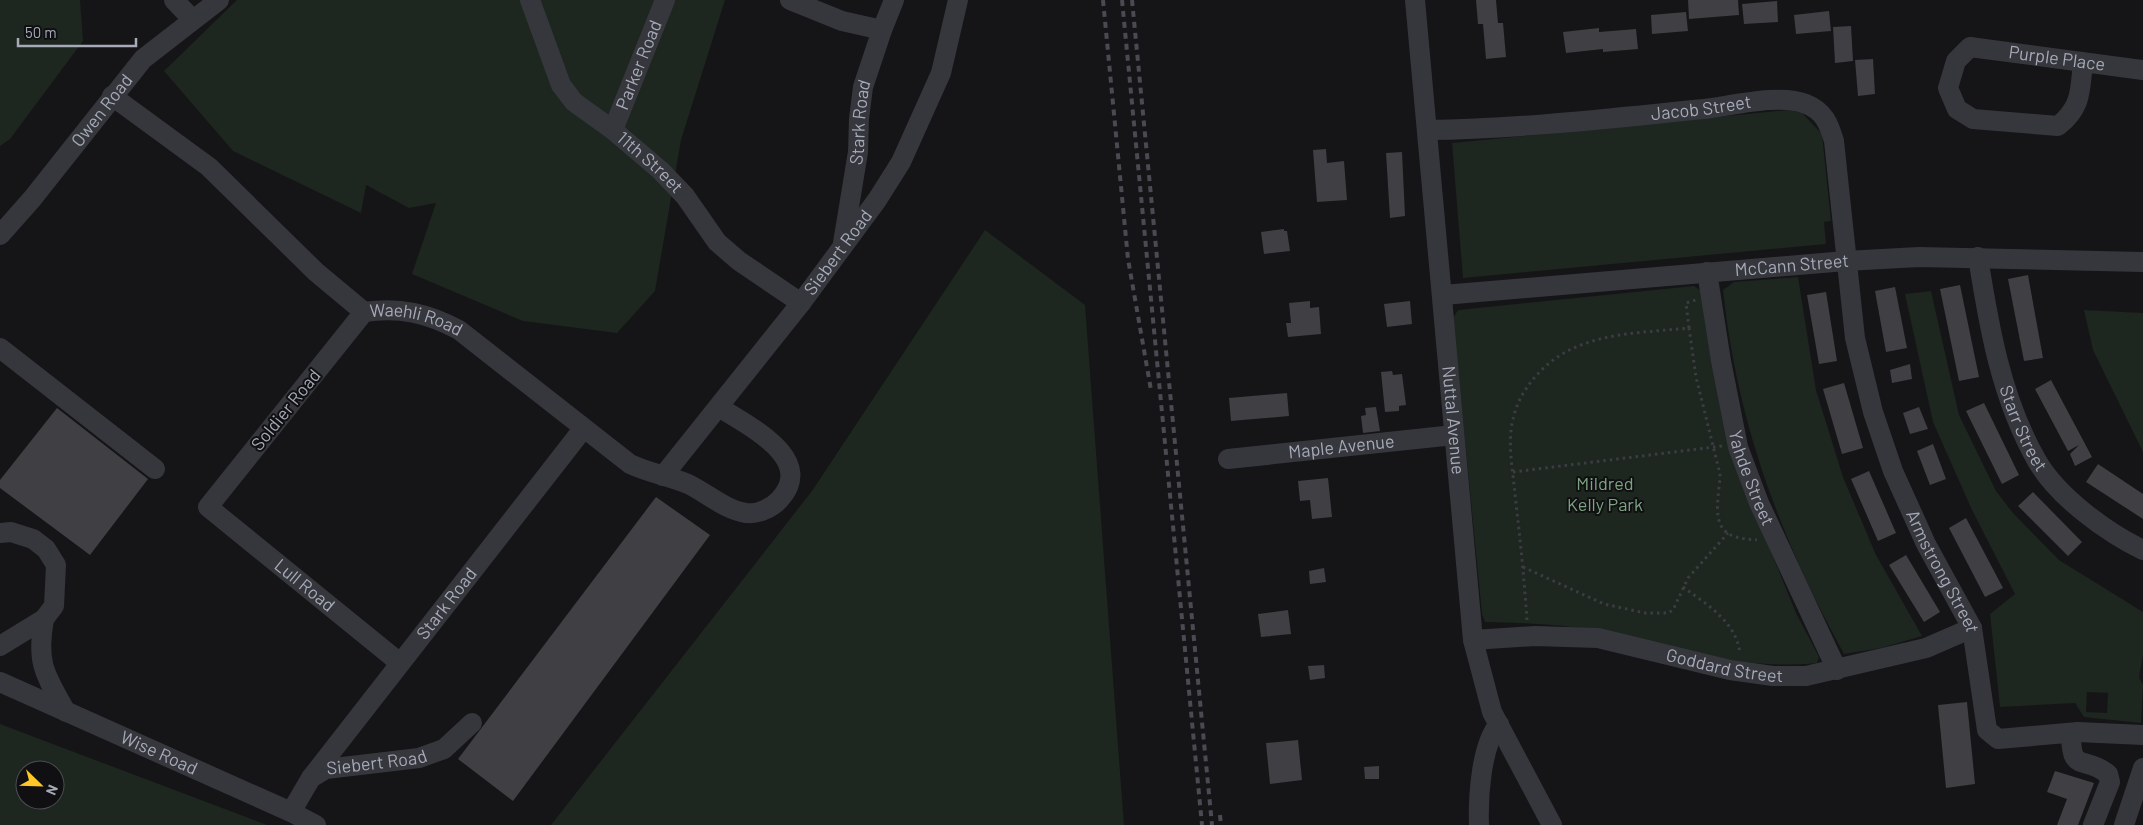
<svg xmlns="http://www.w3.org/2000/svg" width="2143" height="825" viewBox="0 0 2143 825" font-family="Barlow,sans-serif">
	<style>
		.green { fill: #1d261f; fill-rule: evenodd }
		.building { fill: #3f3f44 }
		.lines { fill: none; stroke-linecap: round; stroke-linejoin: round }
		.path { stroke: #3c3d44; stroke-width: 3; stroke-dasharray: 2.5 4; stroke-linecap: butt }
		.minor { stroke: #36373d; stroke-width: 20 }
		.rail { stroke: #494a52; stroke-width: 4; stroke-dasharray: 6 5; stroke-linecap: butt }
		.labels { text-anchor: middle; stroke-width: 4; stroke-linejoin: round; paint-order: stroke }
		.street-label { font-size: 18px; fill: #a6aab8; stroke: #101012 }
		.park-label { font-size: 18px; fill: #7ca482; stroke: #101012 }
	</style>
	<rect width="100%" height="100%" fill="#151517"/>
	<g class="green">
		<path d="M0,0H80L83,41L10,139L0,146Z"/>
		<path d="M237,0H725L681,140L655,291L617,333L523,321L412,274L436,203L409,208L366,185L361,213L233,151L164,71Z"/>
		<path d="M1788,110L1802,113L1822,134L1831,221L1824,222L1826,244L1463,278L1452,143Z"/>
		<path d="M985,230L1085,305L1124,825H551L812,491Z"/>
		<path d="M1798,277L1816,390L1843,477L1876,555L1922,636L1881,648L1844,654C1780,538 1737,422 1723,290L1734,282Z"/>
		<path d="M1694,286L1700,290L1712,367L1726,426L1767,542L1796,613L1819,657L1817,663C1740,671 1673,647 1599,631C1561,624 1524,623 1485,622L1482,614L1453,318L1458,310Z"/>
		<path d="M1931,291L1959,415L1996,491L2013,513L2059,560L2143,612V655L2139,677L2143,685L2141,723L2084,717L2075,703L2000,707L1990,614L2015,594L1972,510L1933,422L1905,294ZM2087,692L2108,693L2107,713L2086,712Z"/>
		<path d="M2084,310L2143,313V452L2093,350Z"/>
		<path d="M0,724L267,825H0ZM25,770H55V800H25Z"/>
	</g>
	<g class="building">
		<path d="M1476,0H1496L1498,23H1503L1506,57L1486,59L1483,24H1478Z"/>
		<path d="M1688,0H1738L1739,15L1689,19Z"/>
		<path d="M1777,1L1778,22L1744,24L1742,4Z"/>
		<path d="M1829,11L1831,31L1796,34L1794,15Z"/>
		<path d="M1686,12L1688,31L1652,34L1651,15Z"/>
		<path d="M1851,26L1853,61L1835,63L1833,27Z"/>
		<path d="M1599,28V32L1636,29L1638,49L1603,52V49L1566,53L1563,32Z"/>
		<path d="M1873,59L1875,94L1858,96L1855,60Z"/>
		<path d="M1326,149L1327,163L1344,161L1347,200L1317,202L1313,150Z"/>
		<path d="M1402,152L1405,216L1390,218L1386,153Z"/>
		<path d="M1284,229V231H1287L1290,251L1264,254L1261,232Z"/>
		<path d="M2028,275L2043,358L2024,361L2008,279Z"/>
		<path d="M1960,285L1979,377L1959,381L1940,289Z"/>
		<path d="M1895,287L1907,348L1886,352L1875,291Z"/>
		<path d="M1826,292L1837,361L1819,364L1807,295Z"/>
		<path d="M1310,301V308L1319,307L1321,334L1288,337L1286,323H1291L1289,303Z"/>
		<path d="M1410,301L1412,324L1387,327L1384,304Z"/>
		<path d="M1910,364L1912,379L1892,383L1890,370Z"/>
		<path d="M1392,371L1393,375L1402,374L1406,405L1399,406V411L1385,412L1381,372Z"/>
		<path d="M2051,380L2092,457L2075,466L2070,454L2079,445L2068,451L2035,389Z"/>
		<path d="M1844,383L1863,448L1842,454L1823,389Z"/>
		<path d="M1287,393L1289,416L1231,421L1229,398Z"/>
		<path d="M1984,403L2019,475L2002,484L1966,411Z"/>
		<path d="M1376,407L1380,431L1363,433L1361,416L1366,415L1365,408Z"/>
		<path d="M1919,407L1928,429L1910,434L1903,413Z"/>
		<path d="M57,408L148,479L90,555L0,488V480Z"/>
		<path d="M1933,444L1946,479L1930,485L1917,451Z"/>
		<path d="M2098,464L2143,494V519L2086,482Z"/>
		<path d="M1869,471L1896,533L1878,541L1851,479Z"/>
		<path d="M1328,478L1332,517L1312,519L1310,500L1300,501L1298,481Z"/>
		<path d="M2033,492L2082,542L2068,556L2018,506Z"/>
		<path d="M656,497L710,535L513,801L458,759Z"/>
		<path d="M1966,518L2003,588L1985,597L1949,528Z"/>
		<path d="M1906,555L1940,612L1924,622L1889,565Z"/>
		<path d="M1324,568L1326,582L1310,584L1309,571Z"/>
		<path d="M1288,610L1291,634L1261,637L1258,614Z"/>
		<path d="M1324,665L1325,678L1310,680L1308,666Z"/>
		<path d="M1967,702L1975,784L1946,788L1938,705Z"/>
		<path d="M1298,740L1302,780L1270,784L1266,743Z"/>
		<path d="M1379,766V779H1365L1364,767Z"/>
		<path d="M2055,771L2094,783L2078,825H2057L2067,799L2047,792Z"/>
	</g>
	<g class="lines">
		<g class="path">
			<path d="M1689,328L1686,303L1696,300"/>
			<path d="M1513,472L1722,446"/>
			<path d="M1523,567L1604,604L1645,613H1668L1673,610L1688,578L1728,533"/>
			<path d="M1683,587C1706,604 1737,622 1740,654"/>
			<path d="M1527,620C1524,578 1520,536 1515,495C1513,470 1507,443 1513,419C1520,387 1547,359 1576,347C1611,332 1651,332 1689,328L1696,377L1720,474C1720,493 1709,527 1733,536C1741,539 1749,539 1757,540"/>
		</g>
		<g class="minor">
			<path d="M174,0L192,19"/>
			<path id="s1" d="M530,0L561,85L574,102L613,130L660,170L685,196L717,242L739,261L801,303"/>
			<path d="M790,0L842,21L882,30"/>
			<path id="s2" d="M1415,0L1473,640L1492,712L1552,825"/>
			<path id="s3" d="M2083,62C2080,90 2082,107 2058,126L1973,119L1957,109L1948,88L1956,61L1970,47L2143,70"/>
			<path id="s4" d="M112,96L209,167L316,272L364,312C400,307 427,313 459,330L630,464C649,473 669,476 688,484C707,493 725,510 746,513C758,515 773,507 780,499C817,458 746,425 719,407"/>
			<path id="s5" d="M613,130L665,0"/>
			<path id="s6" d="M1427,130C1519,129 1612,118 1704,109C1731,106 1780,93 1806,104C1824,111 1829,124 1834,141L1855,338L1873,412L1893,471L1926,544L1972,628L1987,730L1998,739L2078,732L2143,735"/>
			<path id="s7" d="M0,235L32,199L143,59L219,0"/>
			<path id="s8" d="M843,243L858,152L859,119L863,87L882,30L894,0"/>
			<path id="s9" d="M1978,257C1989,327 2001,398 2037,461C2058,497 2106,532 2143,550"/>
			<path id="s10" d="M1707,272L1721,361L1738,447L1759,503L1837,670"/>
			<path id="s11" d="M1443,295L1846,261L1919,257L2143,262"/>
			<path id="s12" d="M364,312L208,507L400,663"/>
			<path d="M0,348L155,469"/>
			<path id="s13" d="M1228,459L1454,435"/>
			<path id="s14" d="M663,476L801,303L877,200L901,162L941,73L958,0"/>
			<path d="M0,533L11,532L33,539L46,549L56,565L54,606L44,619L0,646"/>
			<path d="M44,619C36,664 45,674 66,712"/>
			<path id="s15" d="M1473,640L1535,636L1598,638L1730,670L1773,676H1806L1926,648L1972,628"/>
			<path id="s16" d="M0,682L291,812L316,825"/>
			<path d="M2071,733C2071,775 2083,754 2108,774L2110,782L2093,825"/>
			<path id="s17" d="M311,778L583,429"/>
			<path id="s18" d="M291,812L311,778L326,769L419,758L444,749L472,723"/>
			<path d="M1479,825C1478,797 1481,745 1499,724"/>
			<path d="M2124,825L2143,768"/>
		</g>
		<g class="rail">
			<path d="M1103,0L1128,259L1151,390"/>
			<path d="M1122,0L1202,825"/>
			<path d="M1132,0L1212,825"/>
			<path d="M1220,815L1221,825"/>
		</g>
	</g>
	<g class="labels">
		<g class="street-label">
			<text dy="6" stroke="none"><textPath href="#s3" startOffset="334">Purple Place</textPath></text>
			<text dy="6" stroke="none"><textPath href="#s5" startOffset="70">Parker Road</textPath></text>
			<text dy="6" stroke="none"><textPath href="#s6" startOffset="275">Jacob Street</textPath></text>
			<text dy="6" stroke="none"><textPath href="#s7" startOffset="161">Owen Road</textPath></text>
			<text dy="6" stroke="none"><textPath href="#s8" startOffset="122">Stark Road</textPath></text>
			<text dy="6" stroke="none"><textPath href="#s1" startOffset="209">11th Street</textPath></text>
			<text dy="6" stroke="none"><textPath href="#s14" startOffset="284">Siebert Road</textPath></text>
			<text dy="6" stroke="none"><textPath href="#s11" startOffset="350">McCann Street</textPath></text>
			<text dy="6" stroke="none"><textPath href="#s4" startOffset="386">Waehli Road</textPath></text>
			<text transform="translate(286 410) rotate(-51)" y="6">Soldier Road</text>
			<text dy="6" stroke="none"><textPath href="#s2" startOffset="422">Nuttal Avenue</textPath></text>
			<text dy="6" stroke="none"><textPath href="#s9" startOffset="178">Starr Street</textPath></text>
			<text dy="6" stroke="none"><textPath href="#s13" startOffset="114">Maple Avenue</textPath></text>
			<text dy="6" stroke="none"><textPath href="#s10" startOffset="211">Yahde Street</textPath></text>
			<text dy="6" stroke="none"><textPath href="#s6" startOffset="878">Armstrong Street</textPath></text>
			<text dy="6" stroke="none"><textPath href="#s12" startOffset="374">Lull Road</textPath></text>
			<text dy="6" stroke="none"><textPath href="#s17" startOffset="221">Stark Road</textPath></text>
			<text dy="6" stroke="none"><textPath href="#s15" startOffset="255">Goddard Street</textPath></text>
			<text dy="6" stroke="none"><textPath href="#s16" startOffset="174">Wise Road</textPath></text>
			<text dy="6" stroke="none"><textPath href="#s18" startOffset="108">Siebert Road</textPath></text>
		</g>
		<g class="park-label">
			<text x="1605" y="490">Mildred<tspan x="1605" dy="21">Kelly Park</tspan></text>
		</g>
	</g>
	<g transform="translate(40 785) rotate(113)"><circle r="24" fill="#101012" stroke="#4c4e54"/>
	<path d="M0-4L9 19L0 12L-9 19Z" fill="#fdc728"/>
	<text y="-8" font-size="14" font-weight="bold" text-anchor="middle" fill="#a6aab8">N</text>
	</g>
	<path d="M18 38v8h118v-8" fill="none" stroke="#a6aab8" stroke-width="2.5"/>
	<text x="25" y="38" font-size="15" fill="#a6aab8" stroke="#101012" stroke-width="4" paint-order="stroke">50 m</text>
</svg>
